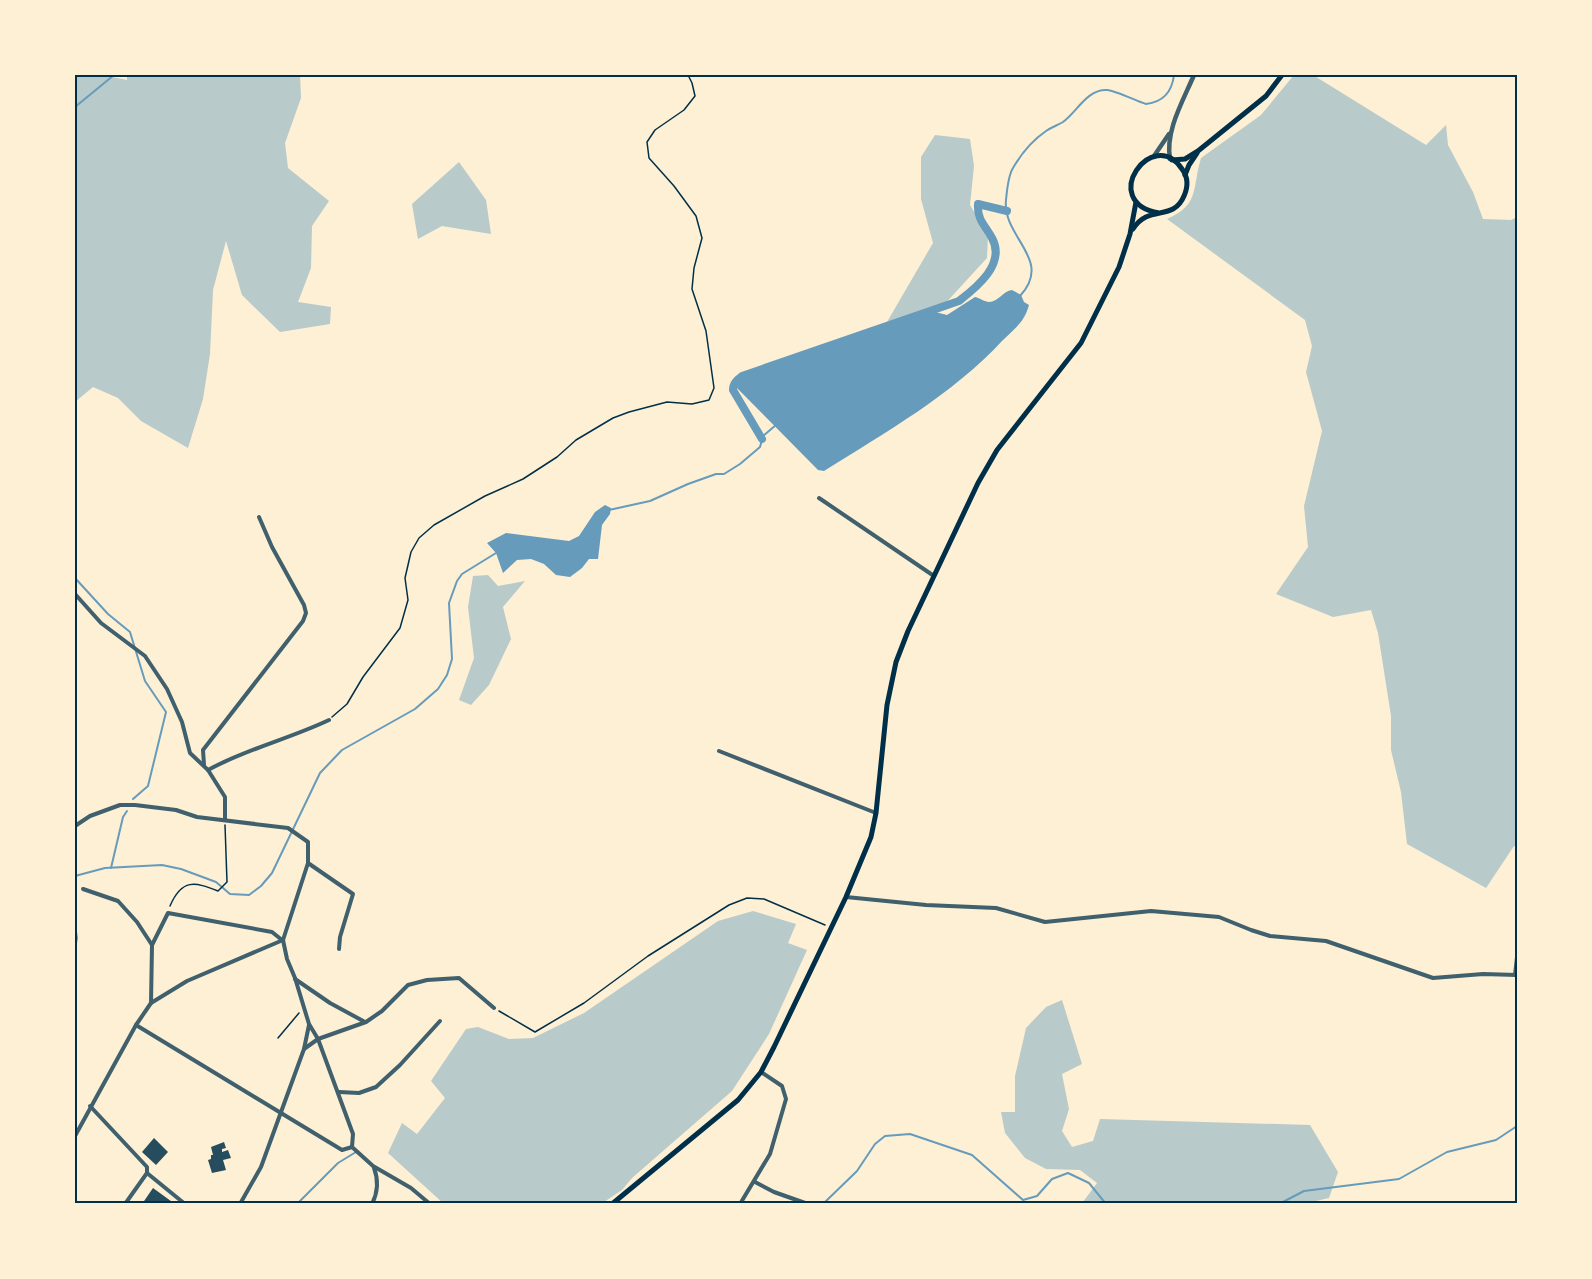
<svg xmlns="http://www.w3.org/2000/svg" width="1592" height="1279" viewBox="0 0 1592 1279" font-family="Roboto,sans-serif">
	<style>
		.green { fill: #b9caca }
		.water { fill: #669bbc }
		.lines { fill: none; stroke-linecap: round; stroke-linejoin: round }
		.stream { stroke: #669bbc; stroke-width: 2 }
		.canal { stroke: #669bbc; stroke-width: 8 }
		.building { fill: #264d5e }
		.path { stroke: #003049; stroke-width: 1.5 }
		.minor { stroke: #3f606c; stroke-width: 4 }
		.tertiary { stroke: #3f606c; stroke-width: 4.5 }
		.primary { stroke: #003049; stroke-width: 5 }
		.neatline { fill: none; stroke: #003049; stroke-width: 2 }
	</style>
	<rect width="100%" height="100%" fill="#fdf0d5"/>
	<g class="green">
		<path d="M88,75H102L127,80V75H300L301,98L285,143L288,168L329,201L312,226L311,268L298,302L331,307L330,324L280,332L242,295L226,241L213,290L210,354L203,399L188,448L141,421L118,398L93,387L75,402V80L77,77Z"/>
		<path d="M1294,75H1313L1426,145L1446,125L1448,145L1473,192L1483,219L1511,220L1517,217V847L1514,846L1486,888L1407,844L1401,792L1391,750V716L1378,633L1371,610L1333,617L1276,594L1308,547L1304,506L1322,431L1306,372L1312,346L1305,320L1167,219C1200,205 1192,188 1201,158L1261,115Z"/>
		<path d="M935,135L970,139L974,166L970,205L988,235L987,258L942,307L887,322L933,243L921,199V157Z"/>
		<path d="M459,162L486,200L491,234L442,226L418,239L412,204Z"/>
		<path d="M488,575L498,586L525,581L503,607L511,639L489,685L471,705L459,700L474,658L468,607L473,576Z"/>
		<path d="M753,911L796,924L788,943L807,950L769,1034L732,1091L632,1178L622,1190L601,1204H444L388,1153L402,1123L417,1134L445,1098L431,1081L466,1029L478,1027L509,1039L533,1038L584,1013L718,921Z"/>
		<path d="M1062,1000L1082,1064L1062,1074L1069,1109L1062,1131L1072,1147L1093,1141L1100,1119L1310,1125L1338,1172L1329,1198L1303,1204H1069L1083,1202L1097,1183L1080,1170L1046,1169L1025,1158L1005,1133L1001,1112H1015V1076L1026,1028L1046,1007Z"/>
	</g>
	<g class="water">
		<path d="M1012,290L1021,295L1024,302L1029,305C1024,323 1015,328 1002,341C952,395 886,432 824,471L818,470L737,388L738,384L746,376L935,312L947,315L975,297C980,298 985,302 989,302C998,302 1003,291 1012,290Z"/>
		<path d="M605,505L611,508L610,514L602,525L598,559H589L582,568L570,577L556,575L544,564L531,559L517,560L503,573L496,553L487,543L506,533L569,541L579,536L595,512Z"/>
	</g>
	<g class="lines">
		<g class="stream">
			<path d="M75,107L114,75"/>
			<path d="M1020,296C1054,259 1002,238 1006,200C1007,190 1008,176 1013,168C1021,154 1033,140 1046,131C1052,127 1058,125 1063,122C1077,112 1087,89 1107,90C1117,91 1136,101 1146,104C1163,102 1172,92 1174,75"/>
			<path d="M609,510L650,501L688,484L716,474H724L740,464L760,447L763,436L776,425"/>
			<path d="M75,578L108,614L130,632L145,681L166,712L148,786L133,799"/>
			<path d="M111,868L123,817L127,811"/>
			<path d="M75,876L105,868L162,865L181,869L216,882L230,894L249,895L261,886L272,873L320,773L342,750L415,709L438,689L447,675L452,659L449,603L457,581L462,574L496,553"/>
			<path d="M75,926L77,938L75,948"/>
			<path d="M297,1204L338,1163L356,1152"/>
			<path d="M823,1204L857,1171L875,1144L885,1136L910,1134L972,1155L1023,1200L1037,1196L1052,1179L1068,1173L1089,1183L1106,1204"/>
			<path d="M1279,1204L1304,1191L1399,1179L1447,1152L1496,1140L1517,1126"/>
		</g>
		<path class="canal" d="M762,439L733,390C733,383 737,380 742,376L959,301C977,287 1006,264 992,238C985,225 977,220 978,204L1007,211"/>
	</g>
	<g class="building">
		<path d="M154,1138L168,1152L156,1165L142,1152Z"/>
		<path d="M224,1142L226,1148L222,1149V1152L228,1150L231,1158L223,1160L226,1170L212,1173L208,1160L211,1159V1155H213L211,1147Z"/>
		<path d="M153,1188L175,1204H142Z"/>
	</g>
	<g class="lines">
		<g class="path">
			<path d="M332,717L347,704L363,677L400,628L408,600L405,578L411,552L419,538L434,525L485,496L523,479L557,457L576,440L613,418L629,412L667,402L692,404L709,400L714,388L706,331L692,289L694,268L702,238L696,216L674,186L649,158L647,142L655,130L684,110L695,96L692,83L688,75"/>
			<path d="M170,906C182,878 195,882 218,891L227,882L225,825"/>
			<path d="M499,1011L535,1032L584,1003L648,956L729,905L747,898L764,899L825,925"/>
			<path d="M278,1038L299,1013"/>
		</g>
		<g class="minor">
			<path d="M819,498L934,576"/>
			<path d="M75,594L101,623L145,656L167,689L182,722L190,753L208,770L225,797V820"/>
			<path d="M719,751L876,813"/>
			<path d="M204,765L203,750L303,621L306,613L304,605L272,547L259,517"/>
			<path d="M208,770C246,749 289,739 329,720"/>
			<path d="M75,826L90,816L120,805H135L176,810L197,817L288,828L308,842V863L283,940L287,959L295,978L309,1024L318,1039L353,1134L352,1147"/>
			<path d="M308,863L353,894L340,937L339,949"/>
			<path d="M83,889L118,901L137,922L152,945"/>
			<path d="M846,897L926,905L996,908L1045,922L1151,911L1219,917L1251,930L1270,936L1326,941L1433,978L1483,974L1517,975"/>
			<path d="M1515,975L1517,957"/>
			<path d="M295,979L330,1003L365,1022"/>
			<path d="M151,1003L152,945L168,913L272,932L282,940"/>
			<path d="M136,1025L342,1150L352,1147"/>
			<path d="M304,1049L318,1039L366,1022L382,1011L408,985L427,980L459,978L494,1008"/>
			<path d="M339,1092L359,1093L376,1087L400,1065L440,1021"/>
			<path d="M90,1106L147,1167V1173"/>
			<path d="M75,1136L136,1025L151,1003L187,981L283,940"/>
			<path d="M352,1147L373,1166L411,1188L430,1204"/>
			<path d="M147,1173L185,1204"/>
			<path d="M755,1182L774,1192L808,1204"/>
			<path d="M125,1204L147,1173"/>
			<path d="M240,1204L261,1167L304,1049L309,1025"/>
			<path d="M372,1204C378,1192 379,1181 374,1168"/>
			<path d="M740,1204L770,1154L786,1099L782,1086L761,1072"/>
		</g>
		<g class="tertiary">
			<path d="M1154,156L1169,134"/>
			<path d="M1170,159C1165,131 1183,101 1194,75"/>
		</g>
		<g class="primary">
			<path d="M1172,160L1185,159L1198,151L1266,96L1282,75"/>
			<path d="M1185,175L1189,165L1197,153"/>
			<path d="M1133,229C1149,204 1173,222 1184,196C1188,187 1188,177 1182,169C1153,125 1097,202 1159,213"/>
			<path d="M612,1204L738,1100L761,1072L774,1047L846,897L871,837L876,813L887,705L896,662L908,631L978,483L997,450L1081,343L1119,267L1130,234L1136,202"/>
		</g>
	</g>
	<rect width="1592" height="1279" fill="none" stroke="#fdf0d5" stroke-width="153"/>
	<rect x="76" y="76" width="1440" height="1126" class="neatline"/>
</svg>
